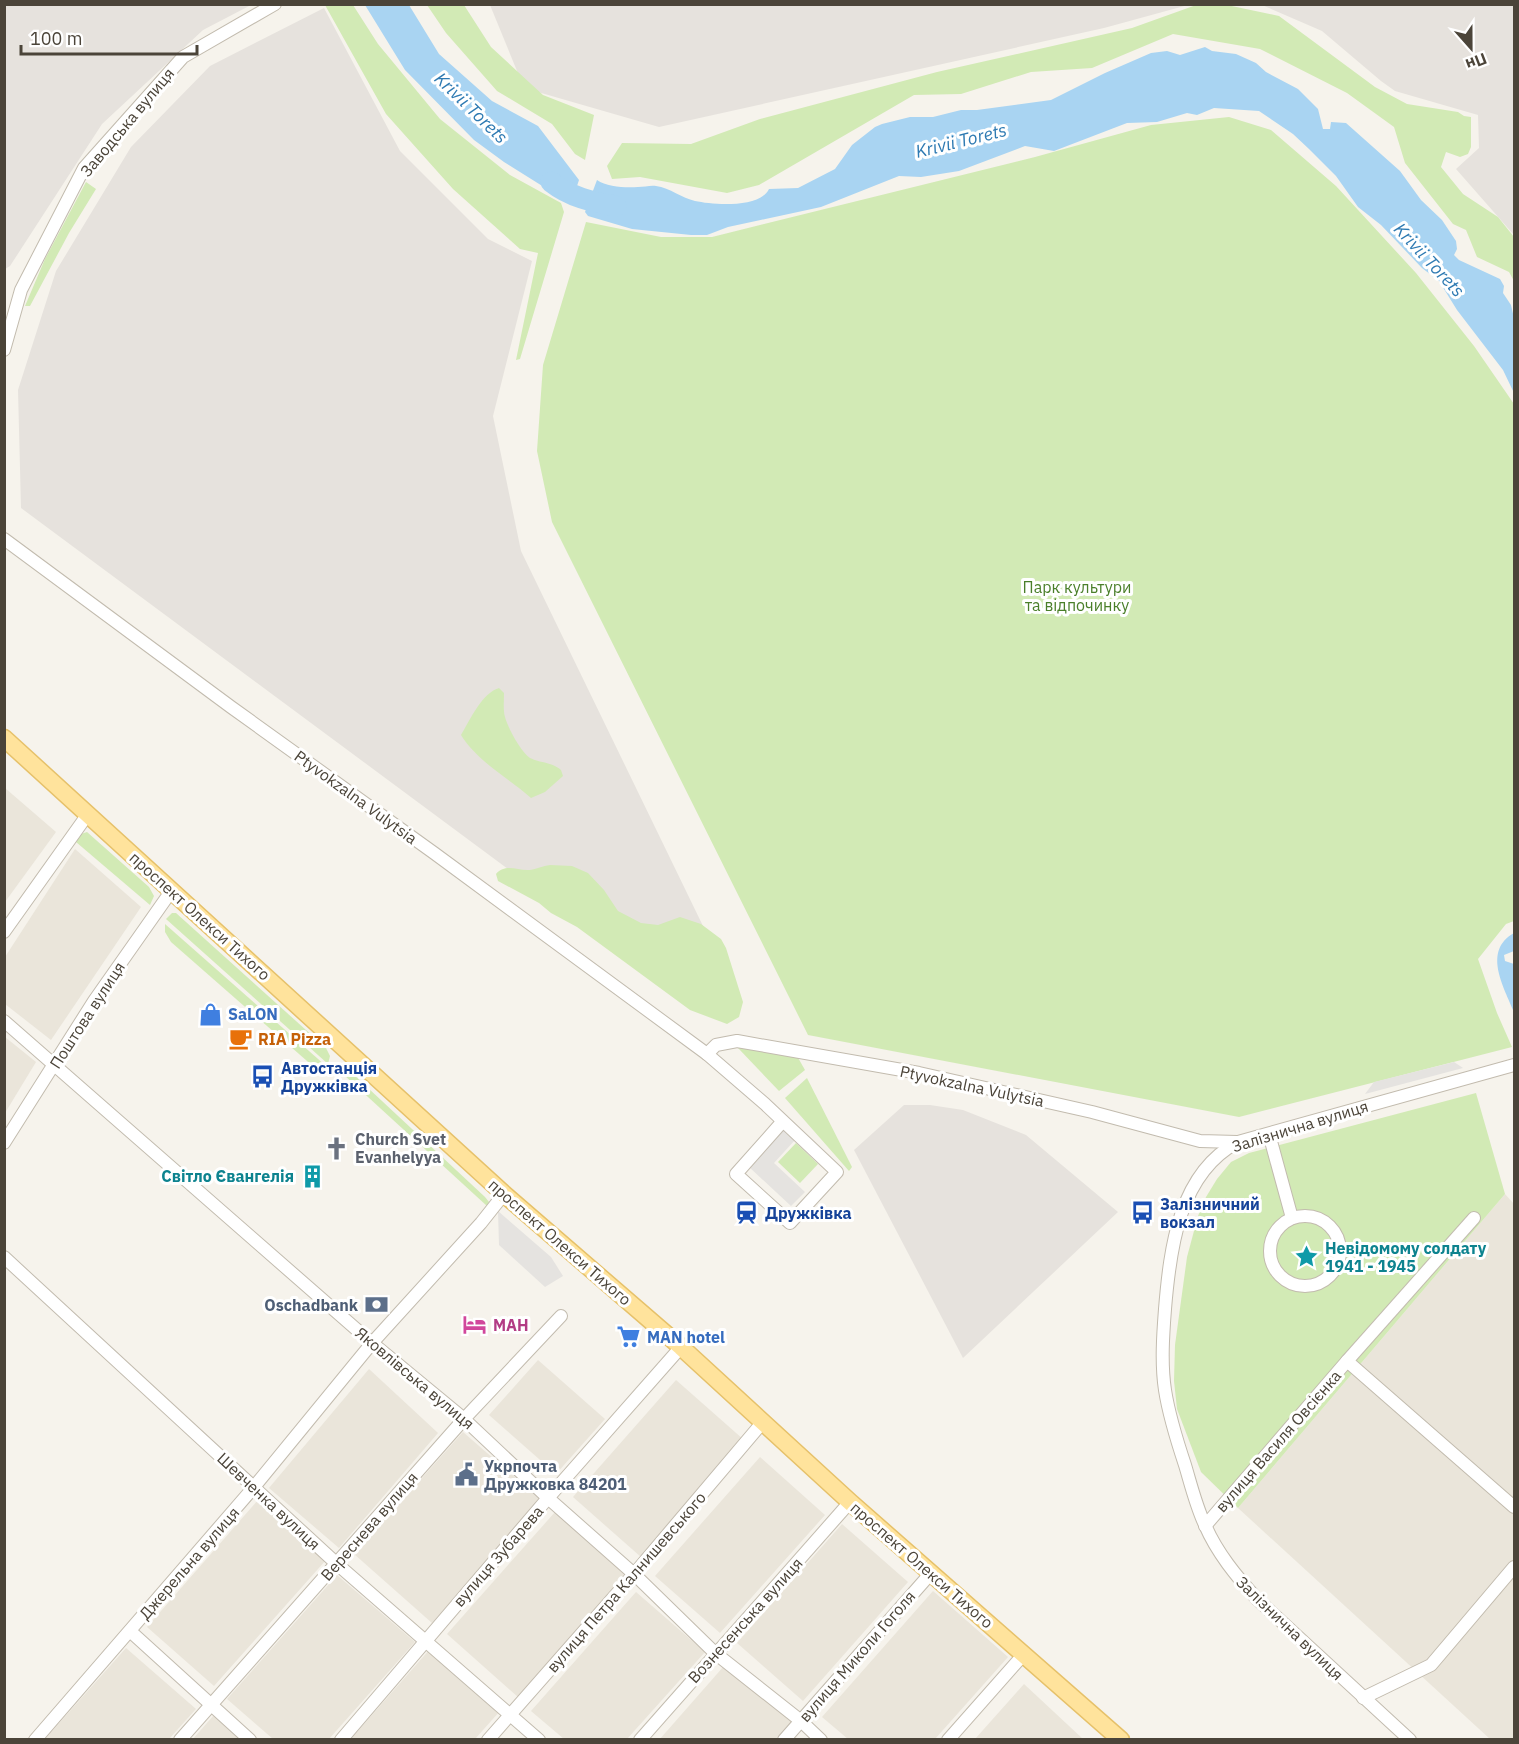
<svg xmlns="http://www.w3.org/2000/svg" width="1519" height="1744" viewBox="0 0 1519 1744" font-family="'IBM Plex Sans',sans-serif">
	<style>
		.residential { fill: #eae5da }
		.industrial { fill: #e6e2dd }
		.green { fill: #d2eab5 }
		.parking { fill: #e5e3e0 }
		.water { fill: #a9d4f2 }
		.lines { fill: none; stroke-linecap: round; stroke-linejoin: round }
		.river { stroke: #a9d4f2; stroke-width: 21 }
		.minor-casing { stroke: #c2bbae; stroke-width: 14 }
		.major-casing { stroke: #e6c16a; stroke-width: 19 }
		.minor { stroke: #fff; stroke-width: 12 }
		.major { stroke: #ffe39c; stroke-width: 16 }
		.labels { text-anchor: middle; stroke-width: 6; stroke-linejoin: round; paint-order: stroke }
		.street-label { font-size: 16px; fill: #4b4439; stroke: #fff }
		.park-label { font-size: 16px; fill: #4a7f2a; stroke: #fff }
		.shop-label { font-size: 16px; font-weight: bold; fill: #366cbe; stroke: #fff; text-anchor: start }
		.food-label { font-size: 16px; font-weight: bold; fill: #c56008; stroke: #fff; text-anchor: start }
		.transit-label { font-size: 16px; font-weight: bold; fill: #164399; stroke: #fff; text-anchor: start }
		.worship-label { font-size: 16px; font-weight: bold; fill: #5b616d; stroke: #fff; text-anchor: start }
		.culture-label { font-size: 16px; font-weight: bold; fill: #0d838f; stroke: #fff; text-anchor: end }
		.service-label { font-size: 16px; font-weight: bold; fill: #4e5e75; stroke: #fff; text-anchor: end }
		.hotel-label { font-size: 16px; font-weight: bold; fill: #b23c85; stroke: #fff; text-anchor: start }
		.water-label { font-size: 18px; font-style: italic; fill: #2e7ab2; stroke: #fff }
	</style>
	<rect width="100%" height="100%" fill="#f6f3ec"/>
	<g class="residential">
		<path d="M5,788L56,832L5,902Z"/>
		<path d="M75,849L141,907L51,1040L5,1004V957Z"/>
		<path d="M5,1037L36,1062L5,1113Z"/>
		<path d="M1505,1194L1514,1204V1739H1490L1238,1508Z"/>
		<path d="M538,1360L605,1419L556,1474L489,1415Z"/>
		<path d="M369,1369L438,1433L339,1548L269,1488Z"/>
		<path d="M676,1380L744,1440L641,1557L573,1497Z"/>
		<path d="M463,1432L541,1500L432,1623L354,1554Z"/>
		<path d="M760,1457L825,1515L720,1633L655,1576Z"/>
		<path d="M258,1500L326,1560L214,1686L147,1627Z"/>
		<path d="M555,1512L626,1575L518,1697L447,1634Z"/>
		<path d="M842,1524L908,1582L803,1701L737,1643Z"/>
		<path d="M337,1575L415,1642L329,1739H273L227,1699Z"/>
		<path d="M933,1591L1008,1657L935,1739H848L822,1717Z"/>
		<path d="M636,1592L705,1652L627,1739H564L531,1711Z"/>
		<path d="M126,1648L196,1709L169,1739H45Z"/>
		<path d="M430,1649L500,1711L475,1739L350,1740Z"/>
		<path d="M731,1658L801,1721L784,1739L659,1740Z"/>
		<path d="M1024,1684L1083,1739H975Z"/>
		<path d="M214,1715L242,1740H192Z"/>
	</g>
	<g class="industrial">
		<path d="M4,5H251L203,30L102,124L10,266L5,269Z"/>
		<path d="M490,5H1188L1104,28L659,127L524,88Z"/>
		<path d="M1262,5H1514V235L1456,169L1479,148L1478,115L1395,91L1381,81L1322,31Z"/>
		<path d="M324,8L400,151L488,239L532,261L493,416L521,551L736,994L705,1015L21,508L18,390L56,271L131,147L210,66Z"/>
		<path d="M904,1105H930L963,1110L1026,1135L1118,1212L963,1358L854,1150Z"/>
	</g>
	<g class="green">
		<path d="M1199,4L1227,5L1279,16L1375,87L1407,104L1458,112L1464,116L1471,117V147L1468,154L1460,157L1446,152L1441,167L1463,194L1498,217L1514,237V281L1509,272L1477,257L1466,230L1453,224L1405,163L1394,127L1347,93L1260,49L1173,34L1092,68L1031,72L961,94L914,95L759,185L727,193L640,177L612,179L607,166L622,143L691,144L760,119L937,72L1132,28Z"/>
		<path d="M325,5H353L378,44L440,119L510,175L561,203L564,212L520,359L516,360L538,253L520,249L453,189L386,114Z"/>
		<path d="M427,5H464L491,47L543,95L594,115L585,160L575,154L552,124L497,91L446,33Z"/>
		<path d="M1229,117L1271,130L1336,186L1416,273L1474,346L1514,404V921L1506,924L1478,959L1497,1013L1512,1047L1239,1117L808,1035L552,522L537,451L543,365L586,222L661,237H712L1035,157L1151,125Z"/>
		<path d="M86,182L96,189L69,233L30,306H25L45,259Z"/>
		<path d="M499,688L504,693C504,701 503,710 505,717C508,728 521,752 530,758C540,763 552,762 561,770L563,776L545,792L531,798C507,777 478,762 461,735C470,720 482,693 499,688Z"/>
		<path d="M87,832L149,887L154,896L150,905L76,842L81,834Z"/>
		<path d="M550,865L572,866L588,873L604,890L618,911L641,923L658,925L680,917L701,924L721,939L726,948L743,1002L739,1017L727,1024L690,1010L577,927L551,913L539,903L498,881L496,874C506,863 517,871 530,870C536,869 543,866 550,865Z"/>
		<path d="M172,913H176L326,1048L330,1056L328,1064L166,919Z"/>
		<path d="M165,924L326,1066L315,1068L171,942L165,932Z"/>
		<path d="M738,1045L797,1056L805,1070L779,1091L738,1048Z"/>
		<path d="M353,1074L485,1197L489,1202L487,1206L344,1075Z"/>
		<path d="M807,1078L852,1167L849,1171L785,1098Z"/>
		<path d="M1476,1093L1505,1194L1238,1508L1201,1472L1177,1409L1174,1381L1175,1345L1187,1257L1198,1216L1206,1197L1217,1179L1231,1162L1249,1153Z"/>
		<path d="M796,1143L818,1164L800,1183L778,1162Z"/>
	</g>
	<g class="parking">
		<path d="M1454,1062L1463,1068L1365,1094L1374,1082Z"/>
		<path d="M783,1129L795,1140L774,1163L805,1192L791,1206L748,1166Z"/>
		<path d="M498,1211L551,1257L563,1276L545,1287L499,1245Z"/>
	</g>
	<g class="water">
		<path d="M365,5H409L439,54L492,101L538,126L579,180L571,204L504,162L474,140L405,70Z"/>
		<path d="M1205,47L1212,51L1236,54L1256,63L1266,72L1298,89L1318,109L1323,129H1330L1331,122L1346,123L1400,171L1421,200L1442,220L1456,241L1457,249L1454,255L1459,260L1500,279L1504,286L1503,293L1511,305L1514,318V393L1503,370L1457,310L1439,281L1422,268L1381,225L1358,207L1336,176L1309,149L1293,134L1259,111L1214,108L1197,115L1187,113L1157,122L1127,123L1054,151L1025,146L959,171L921,177L899,176L821,207L728,227L707,235H691L632,229L588,216L585,212L597,180C607,187 626,188 638,187C644,187 651,185 656,186C670,188 682,198 695,201C714,205 760,208 769,189L798,188L835,169L852,145L875,127L882,124L910,117H933L961,110H977L1051,100L1105,73L1151,53L1167,51L1180,55Z"/>
		<path d="M1514,933V951L1504,955L1505,961L1514,964V1012C1504,987 1482,951 1514,933Z"/>
	</g>
	<g class="lines">
		<path class="river" d="M551,182C570,197 592,202 616,206"/>
		<defs>
			<g id="minor">
				<path d="M4,350L21,290L84,168L183,57L275,4"/>
				<path d="M4,539L231,707L434,853L707,1054"/>
				<path d="M4,932L88,814"/>
				<path d="M4,1021L372,1343L464,1419L548,1498L634,1574L715,1653L801,1721L821,1740"/>
				<path d="M783,1121L736,1174L790,1223L837,1172L765,1104L707,1054L716,1045L737,1041L919,1073L1092,1112L1200,1141L1237,1142"/>
				<path d="M1269,1134L1292,1218"/>
				<path d="M4,1143L94,1001L172,890"/>
				<circle cx="1305" cy="1251" r="35"/>
				<path d="M4,1257L337,1564L539,1740"/>
				<path d="M1347,1361L1474,1218"/>
				<path d="M1205,1526L1347,1361L1514,1507"/>
				<path d="M130,1631L250,1740"/>
				<path d="M1363,1698L1431,1665L1514,1567"/>
				<path d="M35,1740L254,1487L372,1343L481,1223L504,1194"/>
				<path d="M180,1740L464,1419L561,1316"/>
				<path d="M341,1740L548,1498L681,1347"/>
				<path d="M488,1740L634,1574L762,1423"/>
				<path d="M640,1740L850,1502"/>
				<path d="M784,1740L931,1573"/>
				<path d="M948,1740L1024,1654"/>
				<path d="M1410,1740L1257,1599C1237,1577 1217,1553 1205,1525C1196,1506 1191,1485 1185,1465C1177,1441 1169,1416 1165,1390C1161,1364 1163,1335 1165,1309C1170,1248 1179,1173 1238,1142L1514,1065"/>
			</g>
			<path id="major" d="M4,738L504,1194L681,1347L850,1502L1121,1740"/>
		</defs>
		<use href="#minor" class="minor-casing"/>
		<use href="#major" class="major-casing"/>
		<use href="#minor" class="minor"/>
		<use href="#major" class="major"/>
	</g>
	<defs>
		<symbol id="shop-bare" viewBox="-9 -9 18 18"><path d="M-5-2.5h2.3a2.7 3.5 0 0 1 5.4 0H5L5.5 6h-11ZM-1.5-2.5h3a1.5 2.3 0 0 0-3 0Z" fill="#3f7fe0" stroke="#fff" stroke-width="2.5" paint-order="stroke"/></symbol>
		<symbol id="cafe-bare" viewBox="-9 -9 18 18"><path d="M-5.5-4.5H6V0H3Q3 3.5 0 3.5H-2.5Q-5.5 3.5-5.5 0ZM3-3.2v2h1.7v-2ZM-6 4.5H4V6H-6Z" fill="#e8710a" stroke="#fff" stroke-width="2.5" paint-order="stroke"/></symbol>
		<symbol id="bus-bare" viewBox="-9 -9 18 18"><path d="M-5-6H5V4H4V6H2V4H-2V6H-4V4H-5ZM-3.5-4V0h7V-4ZM-3.5 1.2v1.5H-2V1.2ZM2 1.2v1.5H3.5V1.2Z" fill="#1a4fb4" stroke="#fff" stroke-width="2.5" paint-order="stroke"/></symbol>
		<symbol id="church-bare" viewBox="-9 -9 18 18"><path d="M-1.2-6h2.4v3.5h3.3v2.4h-3.3V6h-2.4V-.1h-3.3v-2.4h3.3Z" fill="#6b7280" stroke="#fff" stroke-width="2.5" paint-order="stroke"/></symbol>
		<symbol id="building-bare" viewBox="-9 -9 18 18"><path d="M-4-6H4V6H1V3H-1V6H-4ZM-2.5-4.3h1.7v1.8h-1.7ZM.8-4.3h1.7v1.8H.8ZM-2.5-1h1.7V.8h-1.7ZM.8-1h1.7V.8H.8Z" fill="#0f9aa8" stroke="#fff" stroke-width="2.5" paint-order="stroke"/></symbol>
		<symbol id="station-bare" viewBox="-9 -9 18 18"><path d="M-3-6H3Q5-6 5-4V2Q5 4 3 4L4.5 6H3L1.5 4h-3L-3 6H-4.5L-3 4Q-5 4-5 2V-4Q-5-6-3-6ZM-3.5-4v3h7v-3ZM-3.5 1v1.5H-2V1ZM2 1v1.5H3.5V1Z" fill="#1a4fb4" stroke="#fff" stroke-width="2.5" paint-order="stroke"/></symbol>
		<symbol id="sight-bare" viewBox="-9 -9 18 18"><path d="M0-6L1.8-2.2L6-1.7L2.9 1.2L3.7 5.4L0 3.3L-3.7 5.4L-2.9 1.2L-6-1.7L-1.8-2.2Z" fill="#0f9aa8" stroke="#fff" stroke-width="2.5" paint-order="stroke"/></symbol>
		<symbol id="bank-bare" viewBox="-9 -9 18 18"><path d="M-6-4H6V4H-6ZM0-2.3a2.3 2.3 0 1 0 0 4.6a2.3 2.3 0 1 0 0-4.6Z" fill="#5c6f8a" stroke="#fff" stroke-width="2.5" paint-order="stroke"/></symbol>
		<symbol id="hotel-bare" viewBox="-9 -9 18 18"><path d="M-6-4.5h1.5V1H6V5H4.5V3h-9V5H-6ZM-4 0a1.8 1.8 0 1 1 3.6 0ZM.5 0V-2.5h3Q6-2.5 6 0Z" fill="#d1479c" stroke="#fff" stroke-width="2.5" paint-order="stroke"/></symbol>
		<symbol id="supermarket-bare" viewBox="-9 -9 18 18"><path d="M-6-5.5h2.5l.6 2H6L4.5 2H-2.5L-4.4-4H-6ZM-1.5 3.2a1.3 1.3 0 1 0 .1 0ZM3 3.2a1.3 1.3 0 1 0 .1 0Z" fill="#3f7fe0" stroke="#fff" stroke-width="2.5" paint-order="stroke"/></symbol>
		<symbol id="civic-bare" viewBox="-9 -9 18 18"><path d="M-.6-6.5H3V-4.5H.6V-3L4-1V1h2V6H-6V1h2V-1L-.6-3ZM-1.2 2.5V6h2.4V2.5Z" fill="#5c6f8a" stroke="#fff" stroke-width="2.5" paint-order="stroke"/></symbol>
	</defs>
	<g fill-rule="evenodd">
		<use href="#shop-bare" x="194" y="998" width="33" height="33"/>
		<use href="#cafe-bare" x="224" y="1022" width="33" height="33"/>
		<use href="#bus-bare" x="246" y="1060" width="33" height="33"/>
		<use href="#church-bare" x="320" y="1132" width="33" height="33"/>
		<use href="#building-bare" x="296" y="1160" width="33" height="33"/>
		<use href="#station-bare" x="730" y="1196" width="33" height="33"/>
		<use href="#bus-bare" x="1126" y="1196" width="33" height="33"/>
		<use href="#sight-bare" x="1290" y="1240" width="33" height="33"/>
		<use href="#bank-bare" x="360" y="1288" width="33" height="33"/>
		<use href="#hotel-bare" x="458" y="1308" width="33" height="33"/>
		<use href="#supermarket-bare" x="612" y="1320" width="33" height="33"/>
		<use href="#civic-bare" x="450" y="1458" width="33" height="33"/>
	</g>
	<g class="labels">
		<g class="street-label">
			<text transform="translate(127 122) rotate(-50)" y="6">Заводська вулиця</text>
			<text transform="translate(356 797) rotate(36)" y="6">Ptyvokzalna Vulytsia</text>
			<text transform="translate(200 916) rotate(42)" y="6">проспект Олекси Тихого</text>
			<text transform="translate(87 1015) rotate(-57)" y="6">Поштова вулиця</text>
			<text transform="translate(972 1086) rotate(12)" y="6">Ptyvokzalna Vulytsia</text>
			<text transform="translate(1300 1126) rotate(-17)" y="6">Залізнична вулиця</text>
			<text transform="translate(560 1242) rotate(41)" y="6">проспект Олекси Тихого</text>
			<text transform="translate(415 1378) rotate(40)" y="6">Яковлівська вулиця</text>
			<text transform="translate(1278 1441) rotate(-49)" y="6">вулиця Василя Овсієнка</text>
			<text transform="translate(269 1501) rotate(43)" y="6">Шевченка вулиця</text>
			<text transform="translate(369 1526) rotate(-49)" y="6">Вереснева вулиця</text>
			<text transform="translate(498 1556) rotate(-49)" y="6">вулиця Зубарева</text>
			<text transform="translate(189 1563) rotate(-49)" y="6">Джерельна вулиця</text>
			<text transform="translate(922 1565) rotate(41)" y="6">проспект Олекси Тихого</text>
			<text transform="translate(626 1582) rotate(-49)" y="6">вулиця Петра Калнишевського</text>
			<text transform="translate(745 1620) rotate(-48)" y="6">Вознесенська вулиця</text>
			<text transform="translate(1290 1628) rotate(44)" y="6">Залізнична вулиця</text>
			<text transform="translate(857 1656) rotate(-49)" y="6">вулиця Миколи Гоголя</text>
		</g>
		<g class="park-label">
			<text x="1077" y="593">Парк культури<tspan x="1077" dy="18">та відпочинку</tspan></text>
		</g>
		<g class="shop-label">
			<text x="228" y="1020">SaLON</text>
			<text x="647" y="1343">MAN hotel</text>
		</g>
		<g class="food-label">
			<text x="258" y="1045">RIA Pizza</text>
		</g>
		<g class="transit-label">
			<text x="281" y="1074">Автостанція<tspan x="281" dy="18">Дружківка</tspan></text>
			<text x="1160" y="1210">Залізничний<tspan x="1160" dy="18">вокзал</tspan></text>
			<text x="765" y="1219">Дружківка</text>
		</g>
		<g class="worship-label">
			<text x="355" y="1145">Church Svet<tspan x="355" dy="18">Evanhelyya</tspan></text>
		</g>
		<g class="culture-label">
			<text x="294" y="1182">Світло Євангелія</text>
			<text x="1325" y="1254" text-anchor="start">Невідомому солдату<tspan x="1325" dy="18">1941 - 1945</tspan></text>
		</g>
		<g class="service-label">
			<text x="358" y="1311">Oschadbank</text>
			<text x="484" y="1472" text-anchor="start">Укрпочта<tspan x="484" dy="18">Дружковка 84201</tspan></text>
		</g>
		<g class="hotel-label">
			<text x="493" y="1331">МАН</text>
		</g>
		<g class="water-label">
			<text transform="translate(471 108) rotate(44)" y="6">Krivii Torets</text>
			<text transform="translate(961 141) rotate(-14)" y="6">Krivii Torets</text>
			<text transform="translate(1429 260) rotate(47)" y="6">Krivii Torets</text>
		</g>
	</g>
	<rect width="1519" height="1744" fill="none" stroke="#4b4439" stroke-width="12"/>
	<g transform="translate(1471 48) rotate(159)" stroke="#ffffff" stroke-width="4.5" paint-order="stroke">
	<path d="M0-4.5L10 22L0 15L-10 22Z" fill="#4b4439"/>
	<text y="-9" font-size="16" font-weight="bold" text-anchor="middle" fill="#4b4439">Пн</text>
	</g>
	<path d="M21 45v9h176v-9" fill="none" stroke="#4b4439" stroke-width="3"/>
	<text x="30" y="45" font-size="18" fill="#4b4439" stroke="#ffffff" stroke-width="4.5" paint-order="stroke">100 m</text>
</svg>
